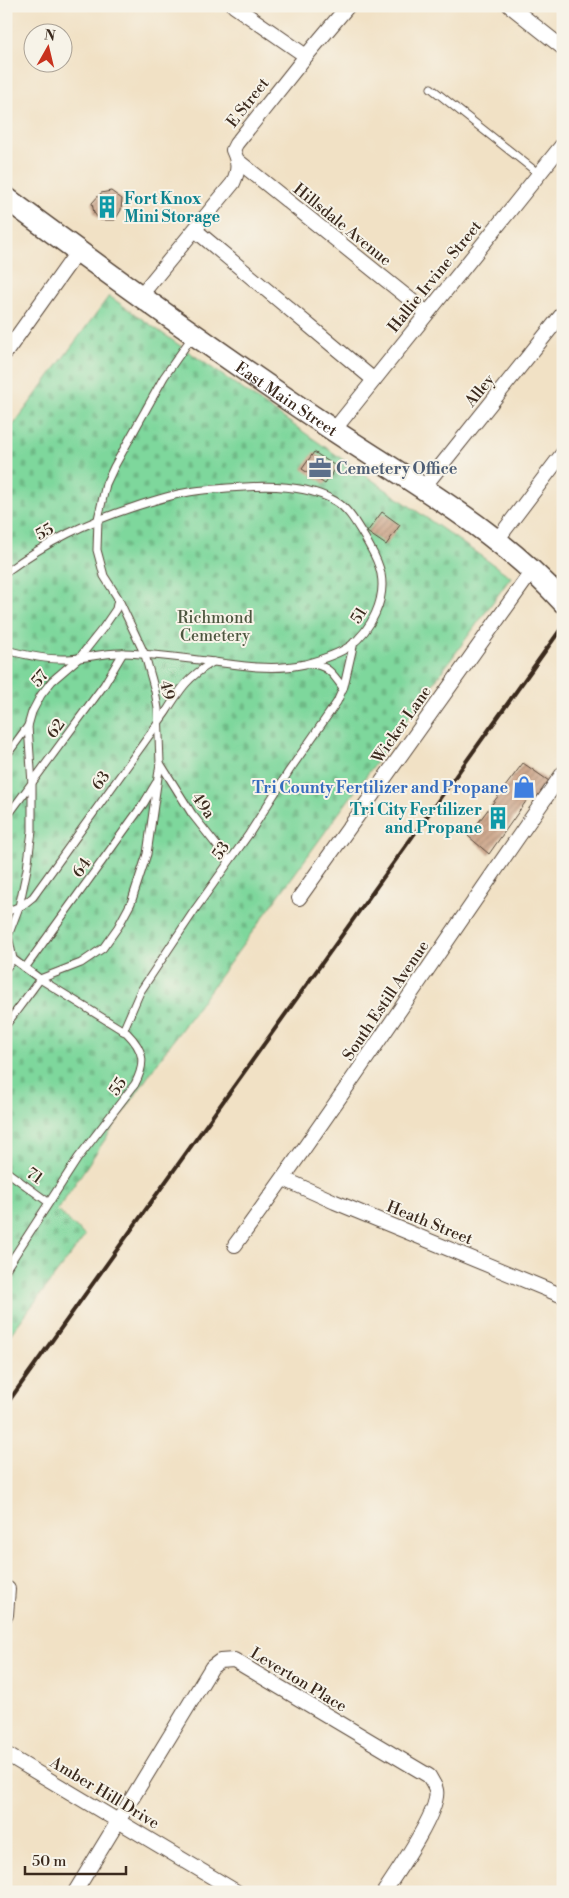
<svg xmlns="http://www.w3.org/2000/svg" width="569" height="1898" viewBox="0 0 569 1898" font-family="'Libre Bodoni',serif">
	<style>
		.cemetery { fill: url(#cemetery-stones); stroke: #5c805d }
		.building { fill: url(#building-hatch) }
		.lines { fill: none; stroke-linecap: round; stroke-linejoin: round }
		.lane-casing { stroke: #564537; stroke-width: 9 }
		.street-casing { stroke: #564537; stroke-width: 16 }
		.primary-casing { stroke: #564537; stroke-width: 24 }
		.lane { stroke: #fff; stroke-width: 7 }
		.street { stroke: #fff; stroke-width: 14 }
		.primary { stroke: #fff; stroke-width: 21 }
		.rail { stroke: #3b2a1e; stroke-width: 4 }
		.labels { text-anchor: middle; stroke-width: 4; stroke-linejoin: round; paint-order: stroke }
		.street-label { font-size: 16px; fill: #3b2a1e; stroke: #f7f3e8 }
		.culture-label { font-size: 16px; font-weight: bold; fill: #0d838f; stroke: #f7f3e8; text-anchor: start }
		.service-label { font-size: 16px; font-weight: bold; fill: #4e5e75; stroke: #f7f3e8; text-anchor: start }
		.park-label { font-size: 16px; fill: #4c553e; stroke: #f7f3e8 }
		.shop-label { font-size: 16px; font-weight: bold; fill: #366cbe; stroke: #f7f3e8; text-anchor: end }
	</style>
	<defs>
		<pattern id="cemetery-stones" width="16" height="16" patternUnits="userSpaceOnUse" patternTransform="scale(1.25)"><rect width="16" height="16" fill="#7ed79c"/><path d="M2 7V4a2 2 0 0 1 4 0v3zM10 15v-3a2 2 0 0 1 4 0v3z" fill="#6eb986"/></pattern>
		<pattern id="building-hatch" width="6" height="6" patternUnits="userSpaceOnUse" patternTransform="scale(1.25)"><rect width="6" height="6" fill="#c89d80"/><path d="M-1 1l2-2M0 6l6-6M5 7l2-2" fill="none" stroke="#a48068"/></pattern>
	</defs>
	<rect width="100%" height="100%" fill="#f7f3e8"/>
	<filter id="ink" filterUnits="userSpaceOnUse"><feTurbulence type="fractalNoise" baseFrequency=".02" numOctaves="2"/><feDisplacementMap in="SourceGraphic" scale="10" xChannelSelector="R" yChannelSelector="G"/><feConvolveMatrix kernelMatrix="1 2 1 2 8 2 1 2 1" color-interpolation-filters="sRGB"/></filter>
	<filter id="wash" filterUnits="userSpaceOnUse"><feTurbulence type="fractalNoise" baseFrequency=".0096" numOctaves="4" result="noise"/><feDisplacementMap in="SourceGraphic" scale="20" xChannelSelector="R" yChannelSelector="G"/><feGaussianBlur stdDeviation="1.12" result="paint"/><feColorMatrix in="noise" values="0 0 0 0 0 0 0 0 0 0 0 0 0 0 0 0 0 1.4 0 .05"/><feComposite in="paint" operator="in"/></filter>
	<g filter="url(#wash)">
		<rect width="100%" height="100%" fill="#f1e1c5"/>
		<path class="cemetery" d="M109,296L511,577L164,1053L57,1210L85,1236L6,1340V435Z"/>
		<g id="blocks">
			<g class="building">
				<path d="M111,191L122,199L121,210L115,220H100L94,213L92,203L101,193Z"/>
				<path d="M314,452L337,467L325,484L302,469Z"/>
				<path d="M382,512L400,525L386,545L367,532Z"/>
				<path d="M523,763L549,781L534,801L529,797L489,854L468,836Z"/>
			</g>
		</g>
	</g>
	<g filter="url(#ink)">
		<use href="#blocks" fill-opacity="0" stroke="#564537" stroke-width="1"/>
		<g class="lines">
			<defs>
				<g id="lane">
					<path d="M431,88L539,174"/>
					<path d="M6,572C48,541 85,523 134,507C152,501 170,495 189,492C207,489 226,488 245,487C274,485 309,486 335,501C349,509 357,525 365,538C371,549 379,561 381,574C386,600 371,630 350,646C337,655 320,660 305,664C274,671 245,666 214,662C184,658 153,654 123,653C104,652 85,659 67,659C47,660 25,655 6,650"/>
					<path d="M309,664C327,664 334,675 343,688"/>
					<path d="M6,756L28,726"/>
					<path d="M160,763L192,814L229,861"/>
					<path d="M6,818L104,685L123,653"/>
					<path d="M6,912L23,905L33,897L166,712C181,688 188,677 213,662"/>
					<path d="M6,954L40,979L127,1033C144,1050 146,1063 135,1084L78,1158L6,1269"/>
					<path d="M6,968L13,959L8,936L19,907L27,869L32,831V784L28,726L32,712L41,695L52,681L80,657L103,628L116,609L118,599"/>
					<path d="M25,968L144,803L156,783"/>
					<path d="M6,1025L40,979L81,963L103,948L118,927L131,903L147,854L160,763L158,709L155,691L145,655L118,598L104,576L97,550L98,519L106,484L114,467L164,377L192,337"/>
					<path d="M123,1031L140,992L196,908L249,834L289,771L337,702L344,686L354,642"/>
					<path d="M6,1171L48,1202"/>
				</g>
				<g id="street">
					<path d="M234,6L306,56"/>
					<path d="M510,6L563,48"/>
					<path d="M238,161L427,313"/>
					<path d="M195,230L374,380"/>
					<path d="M140,296L233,183C239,170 239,163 233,150L236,144L306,56L348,6"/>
					<path d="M6,352L78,251"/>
					<path d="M334,430L563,144"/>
					<path d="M423,488L563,313"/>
					<path d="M497,540L563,453"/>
					<path d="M299,898L532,571"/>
					<path d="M284,1179L335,1202L563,1296"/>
					<path d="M235,1245C348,1091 452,930 563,773"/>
					<path d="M6,1615L8,1589"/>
					<path d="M6,1754L237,1892"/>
					<path d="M75,1892L212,1667L220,1661L234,1660L429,1776C431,1780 435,1785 436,1790C441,1809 396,1874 384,1892"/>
				</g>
				<g id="primary">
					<path id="s1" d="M6,198C114,278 222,356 333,430C413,483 498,530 563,602"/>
				</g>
			</defs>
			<use href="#lane" class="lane-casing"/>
			<use href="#street" class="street-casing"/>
			<use href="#primary" class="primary-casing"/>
			<use href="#lane" class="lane"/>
			<use href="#street" class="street"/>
			<use href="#primary" class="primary"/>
			<path class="rail" d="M6,1405L563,626"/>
		</g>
	</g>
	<defs>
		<symbol id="building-bare" viewBox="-9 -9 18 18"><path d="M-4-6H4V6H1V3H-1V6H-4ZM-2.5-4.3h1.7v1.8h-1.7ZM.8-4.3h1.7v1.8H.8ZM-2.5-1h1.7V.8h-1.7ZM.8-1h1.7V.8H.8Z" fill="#0f9aa8" stroke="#f7f3e8" stroke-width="2.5" paint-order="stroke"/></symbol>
		<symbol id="office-bare" viewBox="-9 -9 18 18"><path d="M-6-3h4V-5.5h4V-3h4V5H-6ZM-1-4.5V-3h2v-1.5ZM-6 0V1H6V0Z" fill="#5c6f8a" stroke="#f7f3e8" stroke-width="2.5" paint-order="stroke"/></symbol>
		<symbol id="shop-bare" viewBox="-9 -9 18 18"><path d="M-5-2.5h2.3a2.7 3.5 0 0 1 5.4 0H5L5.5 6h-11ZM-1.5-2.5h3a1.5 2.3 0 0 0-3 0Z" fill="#3f7fe0" stroke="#f7f3e8" stroke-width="2.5" paint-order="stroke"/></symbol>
	</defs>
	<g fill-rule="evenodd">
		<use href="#building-bare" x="91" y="191" width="32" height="32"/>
		<use href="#office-bare" x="304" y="452" width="32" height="32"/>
		<use href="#shop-bare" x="508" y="771" width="32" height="32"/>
		<use href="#building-bare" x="482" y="802" width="32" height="32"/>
	</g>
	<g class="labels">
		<g class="street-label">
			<text transform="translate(247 102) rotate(-52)" y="6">E Street</text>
			<text transform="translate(343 224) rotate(39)" y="6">Hillsdale Avenue</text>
			<text transform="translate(434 276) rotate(-51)" y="6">Hallie Irvine Street</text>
			<text transform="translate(479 390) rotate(-51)" y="6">Alley</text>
			<text dy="6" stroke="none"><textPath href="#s1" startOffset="345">East Main Street</textPath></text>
			<text transform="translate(44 531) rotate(-29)" y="6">55</text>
			<text transform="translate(358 615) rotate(-59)" y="6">51</text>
			<text transform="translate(39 678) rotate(-49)" y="6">57</text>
			<text transform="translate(168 690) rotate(77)" y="6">49</text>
			<text transform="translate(401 724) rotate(-55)" y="6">Wicker Lane</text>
			<text transform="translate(55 728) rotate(-54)" y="6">62</text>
			<text transform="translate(100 780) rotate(-55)" y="6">63</text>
			<text transform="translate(204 805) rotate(55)" y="6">49a</text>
			<text transform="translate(220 850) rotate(-54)" y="6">53</text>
			<text transform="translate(81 867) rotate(-54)" y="6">64</text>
			<text transform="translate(385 1000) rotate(-56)" y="6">South Estill Avenue</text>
			<text transform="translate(117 1086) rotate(-56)" y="6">55</text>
			<text transform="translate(35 1175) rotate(36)" y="6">71</text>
			<text transform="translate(430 1222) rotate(22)" y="6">Heath Street</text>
			<text transform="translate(299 1679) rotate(31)" y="6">Leverton Place</text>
			<text transform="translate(105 1792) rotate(31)" y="6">Amber Hill Drive</text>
		</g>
		<g class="culture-label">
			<text x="124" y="204">Fort Knox<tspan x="124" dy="18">Mini Storage</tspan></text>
			<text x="482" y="815" text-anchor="end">Tri City Fertilizer<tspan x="482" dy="18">and Propane</tspan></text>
		</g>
		<g class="service-label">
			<text x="336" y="474">Cemetery Office</text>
		</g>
		<g class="park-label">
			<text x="215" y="623">Richmond<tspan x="215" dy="18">Cemetery</tspan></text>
		</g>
		<g class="shop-label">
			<text x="508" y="793">Tri County Fertilizer and Propane</text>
		</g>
	</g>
	<rect width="569" height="1898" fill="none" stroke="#f7f3e8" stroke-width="25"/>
	<g transform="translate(48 48) rotate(8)"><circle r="24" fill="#f7f3e8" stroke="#aca397"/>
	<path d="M0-4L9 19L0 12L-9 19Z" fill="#c8321e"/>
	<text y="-8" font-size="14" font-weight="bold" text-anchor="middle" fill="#3b2a1e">N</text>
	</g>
	<path d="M25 1866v8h101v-8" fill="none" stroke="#3b2a1e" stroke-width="2.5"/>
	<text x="32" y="1866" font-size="15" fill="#3b2a1e" stroke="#f7f3e8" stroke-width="4" paint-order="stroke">50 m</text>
</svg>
